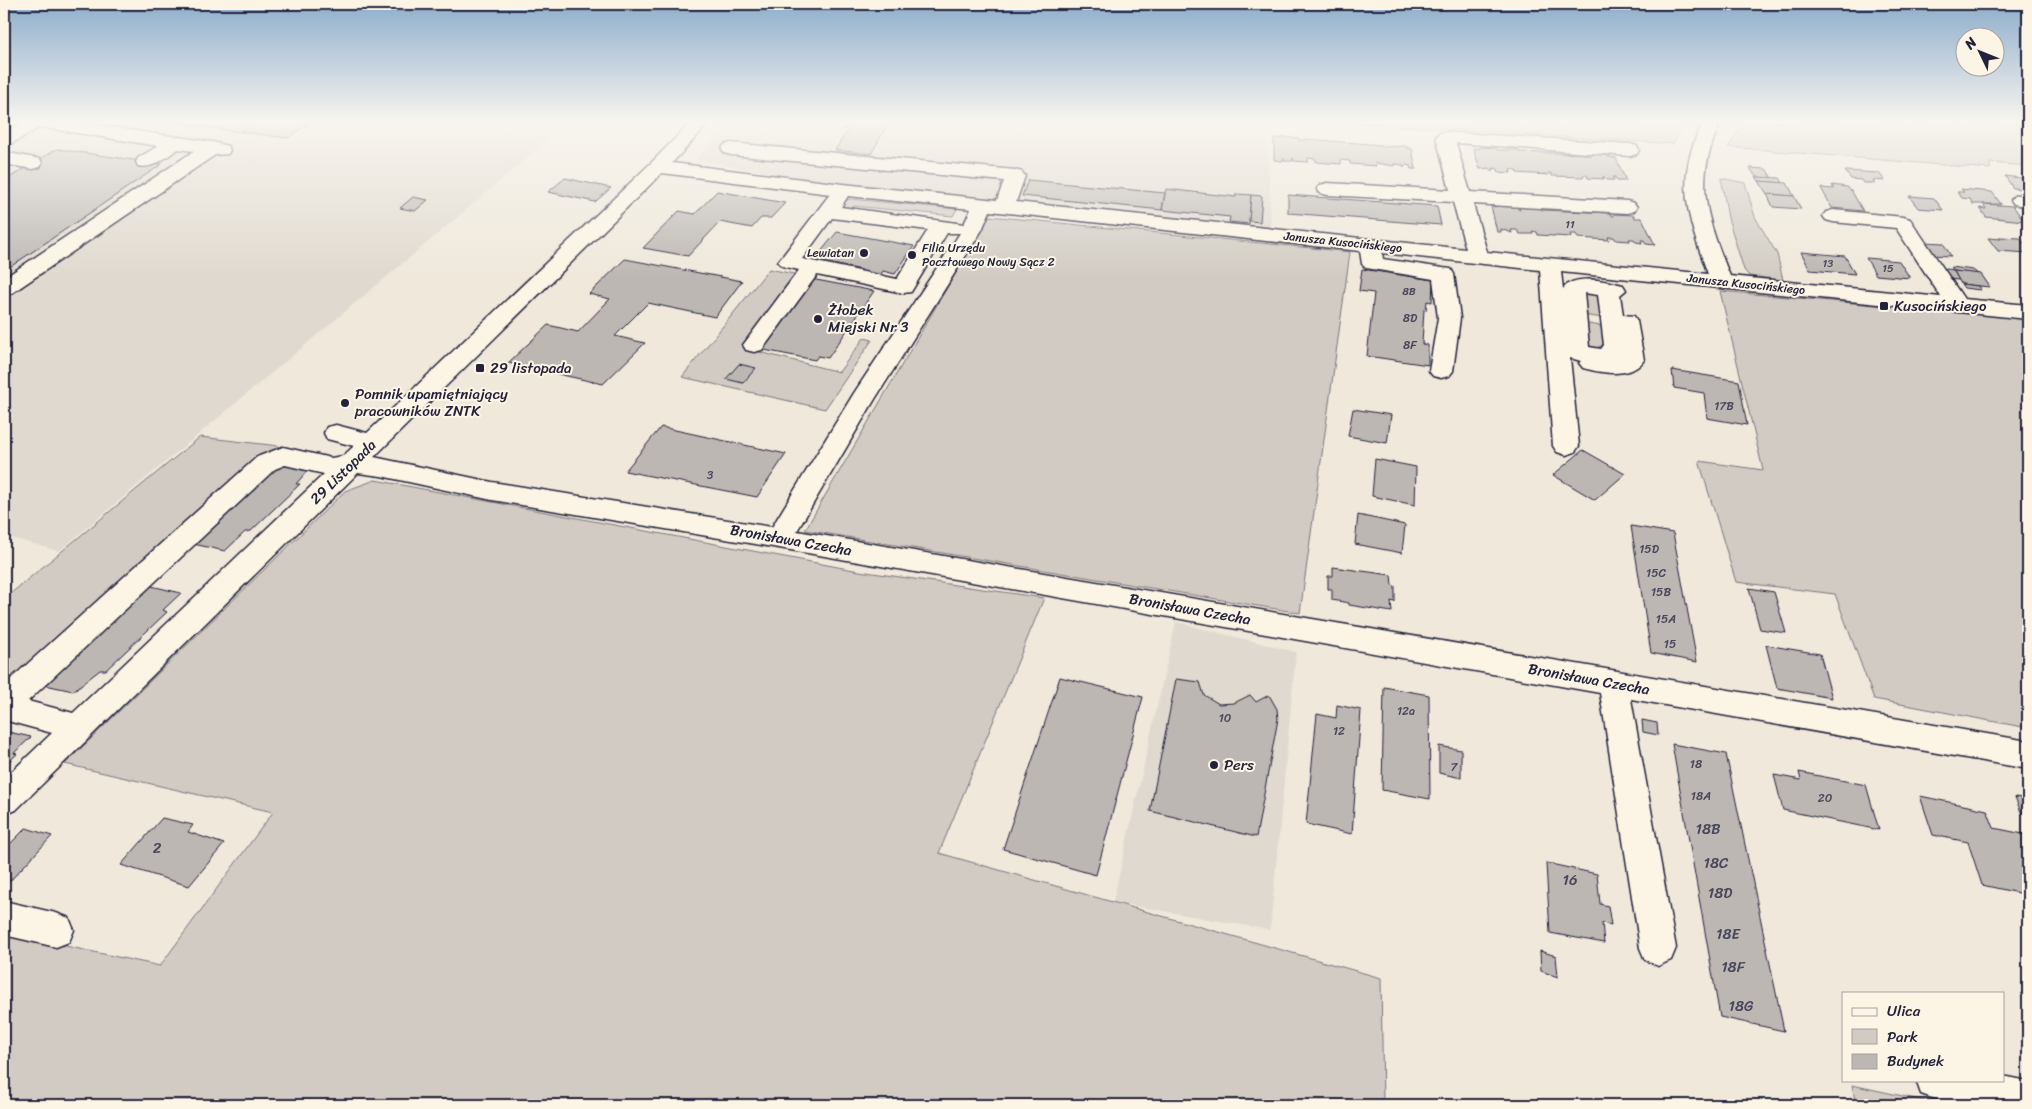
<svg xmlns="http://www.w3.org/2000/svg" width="2032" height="1109" viewBox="0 0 2032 1109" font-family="Sriracha,sans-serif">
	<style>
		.built { fill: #e0d9cf }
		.green { fill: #d1cbc3; stroke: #7a767f }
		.building { fill: #bcb7b3; stroke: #22223b }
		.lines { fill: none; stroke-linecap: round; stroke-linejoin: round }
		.minor-casing { stroke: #22223b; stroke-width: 3 }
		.minor { fill: #fcf5e5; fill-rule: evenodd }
		.poi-dot { fill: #22223b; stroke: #fcf5e5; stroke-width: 2 }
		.labels { text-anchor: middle; stroke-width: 4; stroke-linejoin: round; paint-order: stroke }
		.far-number-label { font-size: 11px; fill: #484759 }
		.far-street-label { font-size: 12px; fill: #22223b; stroke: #fcf5e5 }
		.far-poi-label { font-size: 12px; fill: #22223b; stroke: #fcf5e5; text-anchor: start }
		.number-label { font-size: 12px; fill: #484759 }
		.poi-label { font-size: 15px; fill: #22223b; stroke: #fcf5e5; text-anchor: start }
		.street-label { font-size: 15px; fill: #22223b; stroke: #fcf5e5 }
		.near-number-label { font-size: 15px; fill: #484759 }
	</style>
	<rect width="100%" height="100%" fill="#efe8db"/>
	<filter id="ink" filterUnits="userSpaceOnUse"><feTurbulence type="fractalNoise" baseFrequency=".02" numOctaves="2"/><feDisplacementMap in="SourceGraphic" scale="10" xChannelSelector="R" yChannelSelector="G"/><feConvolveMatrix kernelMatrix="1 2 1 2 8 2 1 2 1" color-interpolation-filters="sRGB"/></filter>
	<g filter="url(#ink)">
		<g class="built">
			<path d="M4,122H565L551,137L440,232L59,551L4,536V423L14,415L4,412Z"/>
			<path d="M730,122H1267L1271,227L900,188L823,182L695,160Z"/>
			<path d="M1176,622L1296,652L1270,930L1113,902Z"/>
		</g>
		<g class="green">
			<path d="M1343,122H1686L1673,144Z"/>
			<path d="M1745,122L2028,123V166L1990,163V169L1728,147Z"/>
			<path d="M1721,178L1745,183L1755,217L1777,254L1783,280L1749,276L1744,270L1728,218Z"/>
			<path d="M849,199L957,209L953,216L854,206L850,212L841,208L842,203Z"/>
			<path d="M989,216L1350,252L1300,613L805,530Z"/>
			<path d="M769,269L799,275L743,348L839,372L864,338L872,340L825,409L682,377Z"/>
			<path d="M1590,290L1599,291L1603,318L1582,315L1577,297Z"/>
			<path d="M1720,291L2028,319V728L1874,699L1835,594L1736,582L1699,461L1763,470Z"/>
			<path d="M1589,324L1606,327V343L1591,351L1581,349L1580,325Z"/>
			<path d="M200,437L279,446L7,689L4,688V599Z"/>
			<path d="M375,480L859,571L1044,598L939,853L1381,978L1383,1105H4V933L160,966L273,812L65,764L345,491Z"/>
			<path d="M1852,1085L1944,1105H1856Z"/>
		</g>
		<g class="building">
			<path d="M173,122H255L241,132Z"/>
			<path d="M255,122H311L288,138L241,132Z"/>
			<path d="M846,122H889L871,154L835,150L848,130L842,129Z"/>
			<path d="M1282,137L1299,138V140L1304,141V139L1382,145V147L1406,146L1407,148L1412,149L1416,169H1411L1410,166L1405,165L1404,168L1403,165L1394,164V166L1375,163L1376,166L1350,164V161L1341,160V164L1316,162V159L1308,158V162L1293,161V158L1292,161H1284V158L1282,161L1274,160V138L1282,139Z"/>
			<path d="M1480,147L1496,148L1497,150H1519V152L1584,154L1591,156L1590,154L1607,155L1608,157L1616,158L1626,181H1617L1615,177H1613L1614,180H1607L1603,176L1604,179L1588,178L1587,175H1583L1584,177L1552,176L1551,173H1548L1549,175L1517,173L1516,170L1510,169L1511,173L1499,172L1498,169L1493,168L1494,170H1490V168L1480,169L1473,148L1479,149Z"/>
			<path d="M57,149L162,164L4,271V181Z"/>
			<path d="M1750,168L1766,169L1772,178L1756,177Z"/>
			<path d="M1845,171L1879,173L1885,181L1873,180L1875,183H1863L1861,180L1851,179Z"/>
			<path d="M2005,176L2028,179V190L2013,188Z"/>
			<path d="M1756,177L1780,178L1783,183L1759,181Z"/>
			<path d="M565,178L611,188L595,202L548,192Z"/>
			<path d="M1028,180L1165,193L1162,210L1022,196Z"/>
			<path d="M1759,181L1787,183L1794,196L1767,194Z"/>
			<path d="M1832,185L1847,187L1851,190L1863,211L1832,208L1821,188L1834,189Z"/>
			<path d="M1166,189L1236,197V194L1251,195L1249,224L1229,222L1230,217L1162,210Z"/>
			<path d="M1961,189L1992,192L2001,204H1973L1970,199L1962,198L1957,192H1964Z"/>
			<path d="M717,191L785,203L771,218H761L752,228L720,222L688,256L643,248L679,211L695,214Z"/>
			<path d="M1767,194L1794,196L1801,209L1773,207Z"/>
			<path d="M1251,195L1262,196L1260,222L1249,221Z"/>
			<path d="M1288,195L1437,206L1441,225L1288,213Z"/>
			<path d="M1909,196L1934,198L1943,210L1918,208Z"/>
			<path d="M413,197L428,200L415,211L400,208Z"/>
			<path d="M1983,204L2013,206L2024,221L1986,217L1980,208L1986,209Z"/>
			<path d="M1496,205L1517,207L1518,209L1520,210L1519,207L1541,208L1542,210L1611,213L1612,216H1614V214L1634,215L1635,218H1642L1655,245L1646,244L1644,240H1641L1642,243L1636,242L1634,239H1629L1630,241L1616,240L1614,237H1608L1609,240L1578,238L1576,234H1570L1571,237L1538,235L1537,232L1532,231L1533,234H1520L1517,230H1511L1512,233L1501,229V232H1497L1491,206L1496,207Z"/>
			<path d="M837,232L914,246L895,274L883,271L879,277L860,273L862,270L814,260Z"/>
			<path d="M1999,237L2020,238L2028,248V253L1998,251L1988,238L2001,239Z"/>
			<path d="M1924,242L1943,243L1951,256L1932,255Z"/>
			<path d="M1801,252L1845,256L1855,274L1810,270Z"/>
			<path d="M1866,258L1899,261L1910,278L1876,275Z"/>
			<path d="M625,259L742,281L715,317L648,303L615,336L645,343L603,384L508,363L548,325L578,332L610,299L589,294Z"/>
			<path d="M1951,267L1973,270L1978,274L1954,271Z"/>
			<path d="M1941,268L1953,270L1959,280L1947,279Z"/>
			<path d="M1362,269L1433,280L1432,302L1427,301L1426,310L1424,309L1422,344L1428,345V365L1367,356L1374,293L1359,291Z"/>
			<path d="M1954,271L1981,274L1990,287L1961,284Z"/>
			<path d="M811,279L874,291L828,358L818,356L815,360L759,349Z"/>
			<path d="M1961,284L1978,286L1981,290L1964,288Z"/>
			<path d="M739,364L756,368L743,383L726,379Z"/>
			<path d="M1672,370L1739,381L1747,425L1707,418L1704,393L1674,388Z"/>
			<path d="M1353,409L1391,415L1387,443L1348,436Z"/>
			<path d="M661,427L786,454L757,497L625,471Z"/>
			<path d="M1583,450L1625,474L1595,500L1553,475Z"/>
			<path d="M1375,459L1416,467L1415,505L1372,496Z"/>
			<path d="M276,463L308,470L296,484H300L251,531L245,532L225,551L189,543Z"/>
			<path d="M1358,515L1405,525L1402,553L1355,544Z"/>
			<path d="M1631,526L1673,533L1697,662L1651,653Z"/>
			<path d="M1333,567L1391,575L1392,585L1395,586V602L1391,601L1392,612L1349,605V603L1332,600V589H1328V576H1333Z"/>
			<path d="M147,585L181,593L163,610L167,612L106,670H100L73,691L36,683Z"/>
			<path d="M1749,588L1774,592L1786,633L1760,629Z"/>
			<path d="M1766,645L1820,654L1832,698L1777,688Z"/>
			<path d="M1060,677L1143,697L1096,875L1003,849Z"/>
			<path d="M1176,679L1200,682L1204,695L1219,704L1234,703L1250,695L1256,702L1269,695L1277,709L1278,719L1256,837L1150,811Z"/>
			<path d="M1384,687L1429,695L1430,799L1382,790Z"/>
			<path d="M1337,705L1361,710L1352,834L1306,824L1317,714L1336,718Z"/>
			<path d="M1642,720L1657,723L1658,735L1643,732Z"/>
			<path d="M4,731L31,737L14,753L17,754L4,766Z"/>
			<path d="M1672,744L1726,754L1784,1031L1720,1017Z"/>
			<path d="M1439,746L1461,750V778L1439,773Z"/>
			<path d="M1799,772L1866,785L1879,830L1783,810L1774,775L1801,780Z"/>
			<path d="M1920,796L1987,810L1994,828L2028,835V895L1982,885L1968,842L1933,835Z"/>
			<path d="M2015,797L2028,799V813L2021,812Z"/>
			<path d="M162,818L193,825L188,832L224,844L189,886L121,865Z"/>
			<path d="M26,828L52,836L8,883L4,881V848H6Z"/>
			<path d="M1546,863L1597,874L1600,904L1608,906L1611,925L1602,923L1604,943L1550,933Z"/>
			<path d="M1540,951L1556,956L1558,977L1541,971Z"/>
		</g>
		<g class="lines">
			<defs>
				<g id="minor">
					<path d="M23,122H75L212,142L228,146L230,150L228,154L215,155L12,293L4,294V278L194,151L178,149C166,157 153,170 138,166L136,162L138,158L158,146L40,127L11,144L4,145V133Z"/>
					<path d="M691,122H710L672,163L843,184L997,200L1004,181L731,155L724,153L722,149L724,145L731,143L1015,170L1022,172L1025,176L1016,202L1466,249L1453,202L1327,195L1320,193L1317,189L1320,185L1327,183L1450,190L1436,137L1439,133L1445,132L1630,144L1637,146L1639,150L1637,154L1630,156L1456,143L1470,192L1627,201L1634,203L1637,207L1634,211L1627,213L1473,204L1487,252L1708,274C1687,217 1674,179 1703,122H1721C1692,181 1707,219 1730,276L1941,297L1896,228L1833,222L1826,220L1823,216L1826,212L1833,210L1903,217L1910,219L1964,299L2028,305V319L1561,272L1563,289C1574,273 1607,281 1623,285L1626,290L1620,295L1623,315L1634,316L1637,321L1644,360C1631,379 1602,373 1583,368L1579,363L1581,361L1570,358L1579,446L1575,452L1566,455L1557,452L1553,446L1540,270L1382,253L1383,259L1443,268L1451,269L1454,274L1460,318L1453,371L1449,376L1441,378L1433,376L1429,371L1438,318L1433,279L1366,268L1362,264L1360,251L990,211L982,230L875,399L797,531L2028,741V769L1631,699L1676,948L1671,960L1658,966L1645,960L1640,948L1600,693L779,548L492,500L381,476L358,473L16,810L4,815V779L52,733L4,720V685L257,457L283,447L331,458L343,456L354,446L327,439L324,433L327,427L336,425L367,433L651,163ZM662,173L830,194L778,262L782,266L799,270L743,345L746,350L754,352L762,350L817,275L903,293L911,292L947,233H960L854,393L772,527L492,482L374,457ZM848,196L971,209L964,224L841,207ZM832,218L928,230L897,279L802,259ZM1584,293L1598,295L1604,345L1601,349L1589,347ZM285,465L324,474L73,713L28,701L275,469Z"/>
					<path d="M4,152L40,159L42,163L40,167L33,169L4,164Z"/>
					<path d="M2021,194L2028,195V207L2014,204L2011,200L2014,196Z"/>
					<path d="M4,901L56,913L69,918L74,930L69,942L56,947L4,935Z"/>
					<path d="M2003,1076L2028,1081V1105C1991,1105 1956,1108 1921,1094L1916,1080H2003Z"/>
				</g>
			</defs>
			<use href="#minor" class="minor-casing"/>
			<use href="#minor" class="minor"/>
		</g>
	</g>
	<linearGradient id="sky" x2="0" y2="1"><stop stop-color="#8dadcc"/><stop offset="0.44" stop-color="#f8f5ef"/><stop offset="1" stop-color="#f8f5ef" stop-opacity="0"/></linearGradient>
	<rect width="2032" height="277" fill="url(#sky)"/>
	<g class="poi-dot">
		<circle cx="864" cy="253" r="5"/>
		<circle cx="912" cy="255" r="5"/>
		<rect x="1879" y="301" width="10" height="10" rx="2.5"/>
		<circle cx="818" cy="319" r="5"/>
		<rect x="475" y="363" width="10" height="10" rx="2.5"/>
		<circle cx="345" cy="403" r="5"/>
		<circle cx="1214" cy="765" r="5"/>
	</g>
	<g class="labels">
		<g class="far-number-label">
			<text x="1570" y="228">11</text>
			<text x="1828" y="267">13</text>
			<text x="1888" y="272">15</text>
			<text x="1409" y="295">8B</text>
		</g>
		<g class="far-street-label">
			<text transform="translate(1343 242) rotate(6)" y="4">Janusza Kusocińskiego</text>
			<text transform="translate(1746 284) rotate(6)" y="4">Janusza Kusocińskiego</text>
		</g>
		<g class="far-poi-label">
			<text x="922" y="252">Filia Urzędu<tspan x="922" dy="14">Pocztowego Nowy Sącz 2</tspan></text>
			<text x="854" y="257" text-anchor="end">Lewiatan</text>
		</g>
		<g class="number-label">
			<text x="1410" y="322">8D</text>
			<text x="1410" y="349">8F</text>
			<text x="1724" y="410">17B</text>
			<text x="710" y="479">3</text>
			<text x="1649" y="553">15D</text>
			<text x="1656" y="577">15C</text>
			<text x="1661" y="596">15B</text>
			<text x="1666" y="623">15A</text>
			<text x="1670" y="648">15</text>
			<text x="1406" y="715">12a</text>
			<text x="1225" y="722">10</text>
			<text x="1339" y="735">12</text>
			<text x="1696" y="768">18</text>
			<text x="1454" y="771">7</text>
			<text x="1701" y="800">18A</text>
			<text x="1825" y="802">20</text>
		</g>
		<g class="poi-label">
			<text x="1894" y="311">Kusocińskiego</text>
			<text x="828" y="315">Żłobek<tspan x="828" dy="17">Miejski Nr 3</tspan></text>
			<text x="490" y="373">29 listopada</text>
			<text x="355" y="399">Pomnik upamiętniający<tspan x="355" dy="17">pracowników ZNTK</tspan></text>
			<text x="1224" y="770">Pers</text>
		</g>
		<g class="street-label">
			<text transform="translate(343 472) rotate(-44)" y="5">29 Listopada</text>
			<text transform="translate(791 540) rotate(10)" y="5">Bronisława Czecha</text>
			<text transform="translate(1190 609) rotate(10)" y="5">Bronisława Czecha</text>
			<text transform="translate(1589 679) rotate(10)" y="5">Bronisława Czecha</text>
		</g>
		<g class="near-number-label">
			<text x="1708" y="834">18B</text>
			<text x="157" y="853">2</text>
			<text x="1716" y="868">18C</text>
			<text x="1570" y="885">16</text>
			<text x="1720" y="898">18D</text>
			<text x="1728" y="939">18E</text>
			<text x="1733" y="972">18F</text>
			<text x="1741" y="1011">18G</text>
		</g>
	</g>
	<rect width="2032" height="1109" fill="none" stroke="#fcf5e5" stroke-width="20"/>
	<rect x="10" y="10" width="2012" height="1089" fill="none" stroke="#22223b" stroke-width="2" filter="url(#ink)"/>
	<rect x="1842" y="992" width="162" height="90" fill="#fcf5e5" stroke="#a5a1a1"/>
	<rect x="1852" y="1008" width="25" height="8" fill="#fcf5e5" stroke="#a5a1a1"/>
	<text x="1887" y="1016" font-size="15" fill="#22223b">Ulica</text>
	<rect x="1852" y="1029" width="25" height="15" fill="#d1cbc3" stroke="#a5a1a1"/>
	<text x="1887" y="1042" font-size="15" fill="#22223b">Park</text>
	<rect x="1852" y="1054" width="25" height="15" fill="#bcb7b3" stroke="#a5a1a1"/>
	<text x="1887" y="1066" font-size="15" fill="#22223b">Budynek</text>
	<g transform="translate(1980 52) rotate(313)"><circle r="24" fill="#fcf5e5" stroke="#a5a1a1"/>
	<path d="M0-4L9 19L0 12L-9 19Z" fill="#22223b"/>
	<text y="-8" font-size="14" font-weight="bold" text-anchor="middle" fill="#22223b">N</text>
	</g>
</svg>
